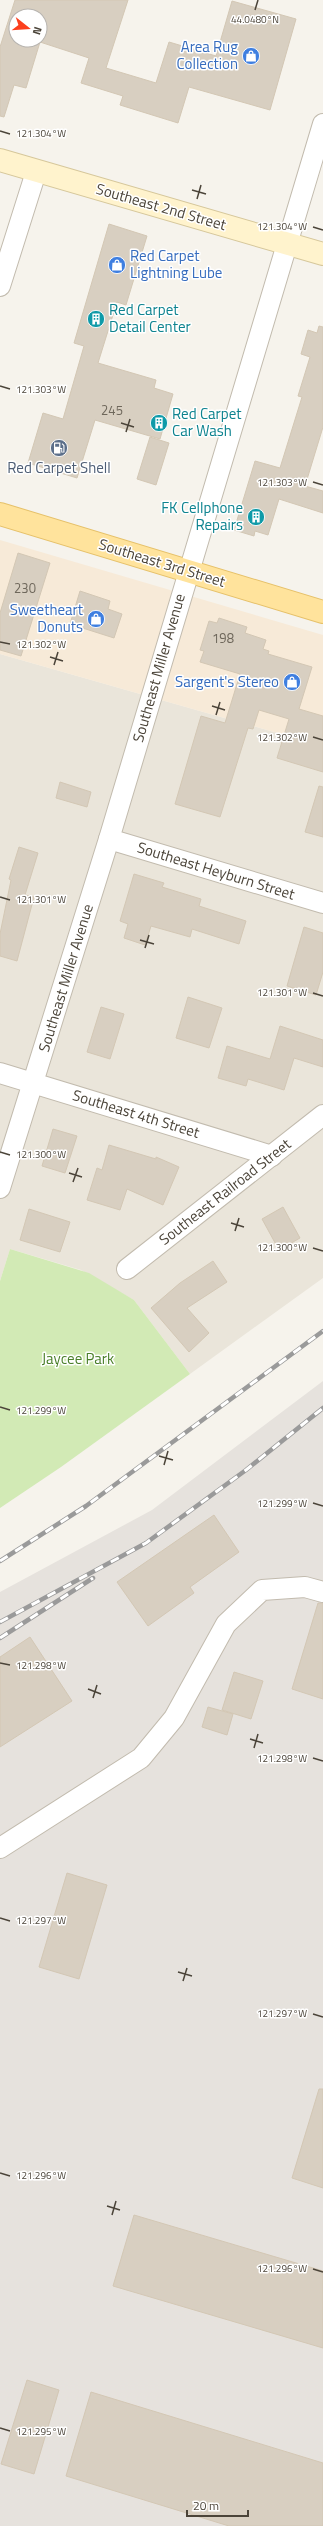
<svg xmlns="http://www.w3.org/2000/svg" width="323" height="2526" viewBox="0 0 323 2526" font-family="'Titillium Web',sans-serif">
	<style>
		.residential { fill: #eae5da }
		.commercial { fill: #f7ead8 }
		.industrial { fill: #e6e2dd }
		.green { fill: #d2eab5 }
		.building { fill: #d8cfc1; stroke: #d3c7b4; fill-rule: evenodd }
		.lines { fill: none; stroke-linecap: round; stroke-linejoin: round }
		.street-casing { stroke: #c2bbae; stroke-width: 22 }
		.secondary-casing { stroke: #d6c79b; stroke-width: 24 }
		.primary-casing { stroke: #e6c16a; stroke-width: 24 }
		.street { stroke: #fff; stroke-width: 20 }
		.secondary { stroke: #fff3cd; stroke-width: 22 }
		.primary { stroke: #ffe39c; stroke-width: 22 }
		.rail-casing { stroke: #9a9a9a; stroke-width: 4.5 }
		.rail { stroke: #fff; stroke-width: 3; stroke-dasharray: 9; stroke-linecap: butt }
		.ticks { fill: none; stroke: #4b4439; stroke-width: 1.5 }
		.labels { text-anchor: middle; stroke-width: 3; stroke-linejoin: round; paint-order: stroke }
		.number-label { font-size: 13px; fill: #6e675b }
		.shop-label { font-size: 15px; fill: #366cbe; stroke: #fff; text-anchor: end }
		.street-label { font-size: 15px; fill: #4b4439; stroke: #fff }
		.culture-label { font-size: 15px; fill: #0d838f; stroke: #fff; text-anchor: start }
		.service-label { font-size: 15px; fill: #4e5e75; stroke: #fff }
		.park-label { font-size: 15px; fill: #4a7f2a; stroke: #fff }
		.ticks-label { font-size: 10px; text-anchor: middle; fill: #4b4439; stroke: #fff; stroke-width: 3; stroke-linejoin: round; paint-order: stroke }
	</style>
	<rect width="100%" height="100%" fill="#f6f3ec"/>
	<path class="residential" d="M0,654L323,746V1278L190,1374L134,1300L81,1270L10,1249L0,1281Z"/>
	<path class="commercial" d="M0,540L323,635V746L0,654Z"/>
	<path class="industrial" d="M323,1381V2526H0V1592L152,1510Z"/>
	<path class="green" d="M10,1249L89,1273L134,1300L190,1374L61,1467L0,1508V1281Z"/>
	<g class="building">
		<path d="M15,0H128L106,68L156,83L169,42L216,56L232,1L296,19L270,110L189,87L178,123L120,105L123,96L81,83L89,58L40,42L26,88L14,85L4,117L0,116V47ZM16,16H40V40H16Z"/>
		<path d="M109,224L147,236L126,305L117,302L98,363L156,380L154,388L173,394L160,439L95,420L77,478L28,463L43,413L63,419L84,346L74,343Z"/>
		<path d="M319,326L323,327V427L305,486L323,491V513L279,499L268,535L255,531L254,536L234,530L255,461L280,468L302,397L298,396L310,357L301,354L308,330L317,333Z"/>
		<path d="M150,437L169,443L156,485L137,479Z"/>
		<path d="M18,553L50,563L21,656L0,650V613Z"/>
		<path d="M80,591L110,601L108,609L122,614L114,638L70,624Z"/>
		<path d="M219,618L247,627L245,633L266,640L263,649L269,651L268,654L312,667L299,709L323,716V772L277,758L289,719L259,710L253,729L248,728L220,817L175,804L201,716L225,723L240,674L200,662L204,651L200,650L209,621L217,623Z"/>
		<path d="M60,782L91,792L87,807L56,798Z"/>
		<path d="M319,786L323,787V837L305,832Z"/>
		<path d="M19,847L38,853L25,895L34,897L17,961L0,956V934L11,880L9,879Z"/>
		<path d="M134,874L164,883L162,887L201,899L199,906L246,921L239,944L192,929L190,937L151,926L145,945L124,938L128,924L120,921Z"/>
		<path d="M304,927L323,933V972L316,995L287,986Z"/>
		<path d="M188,997L222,1008L209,1048L176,1038Z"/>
		<path d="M101,1007L124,1014L110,1059L87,1052Z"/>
		<path d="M280,1026L323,1040V1067L294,1058L284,1090L248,1079L246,1086L218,1078L227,1046L270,1059Z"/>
		<path d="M53,1129L77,1136L65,1173L42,1166Z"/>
		<path d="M109,1145L156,1159V1157L179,1167L163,1205L127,1189L120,1210L87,1200L97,1168L102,1170Z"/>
		<path d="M283,1207L300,1238L279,1250L262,1219Z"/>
		<path d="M29,1209L70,1222L60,1252L20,1240Z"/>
		<path d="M213,1261L227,1282L187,1308L209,1333L189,1352L151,1308L180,1283Z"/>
		<path d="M214,1515L239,1552L190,1587L194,1593L148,1626L117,1582Z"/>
		<path d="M318,1603H323V1699L292,1689Z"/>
		<path d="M30,1637L72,1701L0,1747V1657Z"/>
		<path d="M234,1672L263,1681L251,1719L222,1710Z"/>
		<path d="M208,1707L233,1714L227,1735L202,1727Z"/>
		<path d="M67,1873L107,1885L79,1979L39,1967Z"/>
		<path d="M319,2089H323V2188L292,2178Z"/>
		<path d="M134,2215L323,2271V2348L113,2286Z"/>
		<path d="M27,2380L59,2390L34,2474L1,2464Z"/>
		<path d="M91,2392L323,2463V2526H229L66,2476Z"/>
	</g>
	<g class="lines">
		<defs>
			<g id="street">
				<path d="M0,286L36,172"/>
				<path d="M109,839L323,903"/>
				<path d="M0,1073L272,1156"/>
				<path d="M0,1188L109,839L323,124"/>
				<path d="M127,1269L323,1115"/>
				<path d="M0,1848L141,1758L174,1718L226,1624L262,1590L305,1587L323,1592"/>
			</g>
			<path id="secondary" d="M0,160L323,254"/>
			<path id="primary" d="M0,514L323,612"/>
		</defs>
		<use href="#street" class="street-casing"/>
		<use href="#secondary" class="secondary-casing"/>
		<use href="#primary" class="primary-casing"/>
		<use href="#street" class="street"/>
		<use href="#secondary" class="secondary"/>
		<use href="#primary" class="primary"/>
		<defs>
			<g id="rail">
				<path d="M0,1561L86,1506L323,1331"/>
				<path d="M0,1622L146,1543L246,1470L323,1408"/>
				<path d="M0,1638L93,1578"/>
			</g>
		</defs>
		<use href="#rail" class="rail-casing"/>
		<use href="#rail" class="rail"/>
	</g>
	<path class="ticks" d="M255,10L258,0M0,131L10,134M192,190L206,194M197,199L201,185M313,227L323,230M0,386L10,389M121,423L134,427M126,432L130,419M313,482L323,485M0,642L10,644M50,657L63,661M54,665L58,652M212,706L225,710M216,715L220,702M313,737L323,740M0,897L10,900M140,940L154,944M145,948L149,935M313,993L323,996M0,1152L10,1155M69,1173L82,1177M73,1182L78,1168M231,1223L244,1227M235,1231L239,1218M313,1248L323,1251M0,1407L10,1410M159,1456L173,1460M164,1465L168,1451M313,1503L323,1506M0,1663L10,1665M88,1689L101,1694M93,1698L97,1685M250,1739L263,1743M254,1748L258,1734M313,1758L323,1761M0,1918L10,1921M178,1972L192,1976M183,1981L187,1968M313,2014L323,2017M0,2173L10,2176M107,2206L120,2210M112,2215L116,2201M313,2269L323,2272M0,2428L10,2431"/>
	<defs>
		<symbol id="shop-disc" viewBox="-11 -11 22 22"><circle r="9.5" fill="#3f7fe0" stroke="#fff"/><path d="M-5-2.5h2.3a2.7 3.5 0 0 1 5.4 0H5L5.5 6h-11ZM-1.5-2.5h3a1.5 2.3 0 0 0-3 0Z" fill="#fff"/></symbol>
		<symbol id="building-disc" viewBox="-11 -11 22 22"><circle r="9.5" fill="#0f9aa8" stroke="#fff"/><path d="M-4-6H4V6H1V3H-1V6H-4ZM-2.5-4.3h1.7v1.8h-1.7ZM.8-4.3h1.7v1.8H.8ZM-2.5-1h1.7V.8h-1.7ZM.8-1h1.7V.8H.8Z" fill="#fff"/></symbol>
		<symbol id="fuel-disc" viewBox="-11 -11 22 22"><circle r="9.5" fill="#5c6f8a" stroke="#fff"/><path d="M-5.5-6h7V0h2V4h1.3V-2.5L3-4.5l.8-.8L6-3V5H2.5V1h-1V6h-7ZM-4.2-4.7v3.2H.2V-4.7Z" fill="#fff"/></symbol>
	</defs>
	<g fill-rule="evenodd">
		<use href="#shop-disc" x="241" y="46" width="20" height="20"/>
		<use href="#shop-disc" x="107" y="255" width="20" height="20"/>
		<use href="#building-disc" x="86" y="309" width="20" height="20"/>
		<use href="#building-disc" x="149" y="413" width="20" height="20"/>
		<use href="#fuel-disc" x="49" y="438" width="20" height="20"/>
		<use href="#building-disc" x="246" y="507" width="20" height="20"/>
		<use href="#shop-disc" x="86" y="609" width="20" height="20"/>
		<use href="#shop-disc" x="282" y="672" width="20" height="20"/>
	</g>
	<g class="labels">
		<g class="number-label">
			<text x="112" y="415">245</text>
			<text x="25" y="593">230</text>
			<text x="223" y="643">198</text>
		</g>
		<g class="shop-label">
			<text x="238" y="52">Area Rug<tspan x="238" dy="17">Collection</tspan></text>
			<text x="130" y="261" text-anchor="start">Red Carpet<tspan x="130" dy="17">Lightning Lube</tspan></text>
			<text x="83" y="615">Sweetheart<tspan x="83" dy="17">Donuts</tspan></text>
			<text x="279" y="687">Sargent's Stereo</text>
		</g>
		<g class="street-label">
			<text transform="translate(161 207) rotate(16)" y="5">Southeast 2nd Street</text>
			<text transform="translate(162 563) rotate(17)" y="5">Southeast 3rd Street</text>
			<text transform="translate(159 668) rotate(-74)" y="5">Southeast Miller Avenue</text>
			<text transform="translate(216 871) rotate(17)" y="5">Southeast Heyburn Street</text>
			<text transform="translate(66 978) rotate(-73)" y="5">Southeast Miller Avenue</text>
			<text transform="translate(136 1114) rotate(17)" y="5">Southeast 4th Street</text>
			<text transform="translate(225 1192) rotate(-38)" y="5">Southeast Railroad Street</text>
		</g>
		<g class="culture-label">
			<text x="109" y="315">Red Carpet<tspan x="109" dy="17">Detail Center</tspan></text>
			<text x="172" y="419">Red Carpet<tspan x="172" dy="17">Car Wash</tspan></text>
			<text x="243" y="513" text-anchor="end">FK Cellphone<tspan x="243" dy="17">Repairs</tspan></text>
		</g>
		<g class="service-label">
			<text x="59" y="473">Red Carpet Shell</text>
		</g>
		<g class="park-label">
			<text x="78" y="1364">Jaycee Park</text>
		</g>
	</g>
	<g class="ticks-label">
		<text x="255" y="23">44.0480°N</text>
		<text x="41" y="137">121.304°W</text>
		<text x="282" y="230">121.304°W</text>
		<text x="41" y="393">121.303°W</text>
		<text x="282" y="486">121.303°W</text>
		<text x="41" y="648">121.302°W</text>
		<text x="282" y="741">121.302°W</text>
		<text x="41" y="903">121.301°W</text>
		<text x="282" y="996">121.301°W</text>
		<text x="41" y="1158">121.300°W</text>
		<text x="282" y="1251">121.300°W</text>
		<text x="41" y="1414">121.299°W</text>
		<text x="282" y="1507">121.299°W</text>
		<text x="41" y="1669">121.298°W</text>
		<text x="282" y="1762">121.298°W</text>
		<text x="41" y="1924">121.297°W</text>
		<text x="282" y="2017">121.297°W</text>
		<text x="41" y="2179">121.296°W</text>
		<text x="282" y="2272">121.296°W</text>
		<text x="41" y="2435">121.295°W</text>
	</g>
	<g transform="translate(28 28) rotate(107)"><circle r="19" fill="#ffffff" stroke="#b7b4b0"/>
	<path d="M0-3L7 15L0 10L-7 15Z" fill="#fc3f1d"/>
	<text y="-6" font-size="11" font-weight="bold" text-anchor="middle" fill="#4b4439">N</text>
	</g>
	<path d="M187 2510v6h61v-6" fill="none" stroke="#4b4439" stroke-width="2"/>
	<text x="193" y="2510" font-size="12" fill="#4b4439" stroke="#ffffff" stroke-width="3" paint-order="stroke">20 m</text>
</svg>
